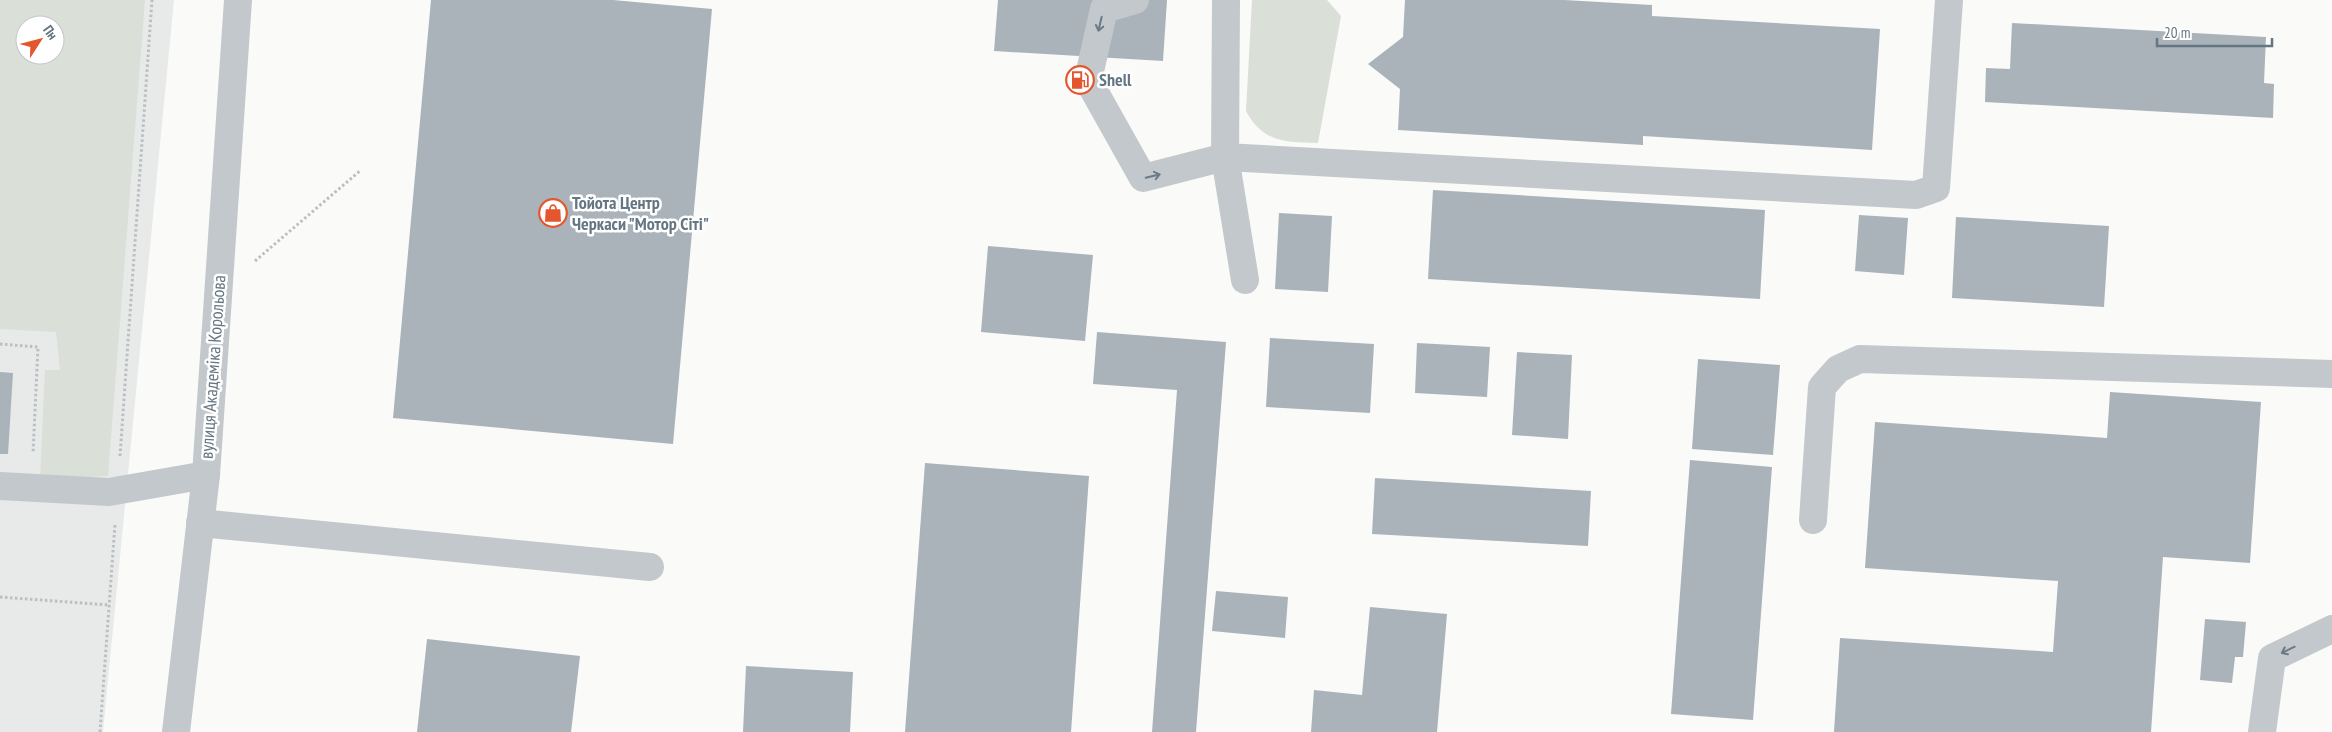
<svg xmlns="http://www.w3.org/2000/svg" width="2332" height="732" viewBox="0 0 2332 732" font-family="'PT Sans Narrow',sans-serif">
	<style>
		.built { fill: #e8e9e9; fill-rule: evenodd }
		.green { fill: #dadfd7; fill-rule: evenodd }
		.building { fill: #aab3b9 }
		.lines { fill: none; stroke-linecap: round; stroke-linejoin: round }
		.path { stroke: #bbbfc2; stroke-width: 3; stroke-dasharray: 2.5 2.5; stroke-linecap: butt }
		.minor { stroke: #c3c8cc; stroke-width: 28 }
		.oneway { stroke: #6a7a87 }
		.labels { text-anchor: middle; stroke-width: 5; stroke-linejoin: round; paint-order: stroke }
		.poi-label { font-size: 18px; font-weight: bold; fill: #657683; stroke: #fff; text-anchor: start }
		.street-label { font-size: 18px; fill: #657683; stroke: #fff }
	</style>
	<rect width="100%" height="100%" fill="#fafaf8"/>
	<path class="built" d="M0,0H174L103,732H0ZM25,25H55V55H25Z"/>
	<g class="green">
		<path d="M0,0H145L108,476L40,479L45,370H60L56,332L0,329ZM25,25H55V55H25Z"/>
		<path d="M1252,0H1327L1341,16L1318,143C1286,142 1263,143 1246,111Z"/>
	</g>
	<g class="building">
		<path d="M431,0H613L712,9L673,444L393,418Z"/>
		<path d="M998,0H1167L1163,61L994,51Z"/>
		<path d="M1405,0H1564L1652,5V16L1880,29L1872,150L1643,136V145L1398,130L1400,89L1368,64L1403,37Z"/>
		<path d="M2012,23L2266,37L2264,83L2274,84L2273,118L1985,102L1986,68L2010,69Z"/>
		<path d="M1433,190L1765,210L1760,299L1428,279Z"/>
		<path d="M1279,213L1332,216L1328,292L1275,289Z"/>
		<path d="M1859,215L1908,218L1904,275L1855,271Z"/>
		<path d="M1956,217L2109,226L2104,307L1952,298Z"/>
		<path d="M988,246L1093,255L1085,341L981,332Z"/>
		<path d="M1097,332L1226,342L1196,732H1152L1177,390L1093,384Z"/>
		<path d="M1270,338L1374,344L1370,413L1266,407Z"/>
		<path d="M1417,343L1490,347L1487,397L1415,393Z"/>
		<path d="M1517,352L1572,355L1568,439L1512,435Z"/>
		<path d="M1698,359L1780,365L1773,455L1692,449Z"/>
		<path d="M0,372L13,373L8,454H0Z"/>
		<path d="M2110,392L2261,402L2250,563L2163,557L2151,732H1834L1840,638L2053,652L2058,581L1865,568L1875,422L2107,438Z"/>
		<path d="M1690,460L1772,467L1753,720L1671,714Z"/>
		<path d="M925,463L1089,476L1071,732H905Z"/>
		<path d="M1375,478L1591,491L1588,546L1372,534Z"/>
		<path d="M1216,591L1288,597L1285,638L1212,631Z"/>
		<path d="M1370,607L1447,614L1437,732H1311L1314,690L1362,695Z"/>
		<path d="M2205,619L2246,622L2243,657H2235L2232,683L2200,680Z"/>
		<path d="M427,639L580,656L571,732H417Z"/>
		<path d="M746,666L853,672L850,732H743Z"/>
	</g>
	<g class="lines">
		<g class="path">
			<path d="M255,261L361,170"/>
			<path d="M0,344L38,347L33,453"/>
			<path d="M120,456L152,0"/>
			<path d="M0,597L109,605"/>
			<path d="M100,732L115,524"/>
		</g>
		<g class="minor">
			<path d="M1135,0L1104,9L1088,80L1143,178L1225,157L1916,195L1936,188L1949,0"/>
			<path d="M1226,0L1225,157L1245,280"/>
			<path d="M0,486L109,492L206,475"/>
			<path d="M1813,520L1822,387L1838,369L1860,359L2332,374"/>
			<path d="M200,523L650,567"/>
			<path d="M176,732L206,475L238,0"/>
			<path d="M2262,732L2272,658L2332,629"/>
		</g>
	</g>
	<defs><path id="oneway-shaft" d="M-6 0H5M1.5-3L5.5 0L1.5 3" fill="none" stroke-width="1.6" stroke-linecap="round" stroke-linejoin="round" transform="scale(1.25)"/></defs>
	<g class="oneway">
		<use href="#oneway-shaft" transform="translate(1100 24) rotate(103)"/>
		<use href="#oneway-shaft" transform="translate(1153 176) rotate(-14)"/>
		<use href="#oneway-shaft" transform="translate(2288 650) rotate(154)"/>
	</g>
	<defs>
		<symbol id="fuel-ring" viewBox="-11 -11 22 22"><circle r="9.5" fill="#fff" stroke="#e4572e" stroke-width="1.5"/><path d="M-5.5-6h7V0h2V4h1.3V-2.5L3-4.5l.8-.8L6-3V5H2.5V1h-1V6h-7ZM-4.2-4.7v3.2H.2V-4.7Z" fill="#e4572e"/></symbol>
		<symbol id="shop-ring" viewBox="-11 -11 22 22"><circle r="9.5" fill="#fff" stroke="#e4572e" stroke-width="1.5"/><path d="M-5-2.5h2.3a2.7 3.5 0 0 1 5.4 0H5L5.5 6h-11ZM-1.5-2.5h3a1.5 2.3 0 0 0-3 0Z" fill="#e4572e"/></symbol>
	</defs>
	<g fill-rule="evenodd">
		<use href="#fuel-ring" x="1064" y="64" width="32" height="32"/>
		<use href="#shop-ring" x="537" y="197" width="32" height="32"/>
	</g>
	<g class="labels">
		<g class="poi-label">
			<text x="1099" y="86">Shell</text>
			<text x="572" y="209">Тойота Центр<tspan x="572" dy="21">Черкаси "Мотор Сіті"</tspan></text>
		</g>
		<g class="street-label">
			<text transform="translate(213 367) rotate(-86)" y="6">вулиця Академіка Корольова</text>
		</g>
	</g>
	<g transform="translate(40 40) rotate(54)"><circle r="24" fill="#ffffff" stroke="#c1c8cd"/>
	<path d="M0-4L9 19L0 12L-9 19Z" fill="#e4572e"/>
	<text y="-8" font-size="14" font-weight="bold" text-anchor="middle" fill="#657683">Пн</text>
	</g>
	<path d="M2157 38v8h115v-8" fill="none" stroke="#657683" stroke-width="2.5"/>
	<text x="2164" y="38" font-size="15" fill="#657683" stroke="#ffffff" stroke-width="4" paint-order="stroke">20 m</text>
</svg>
